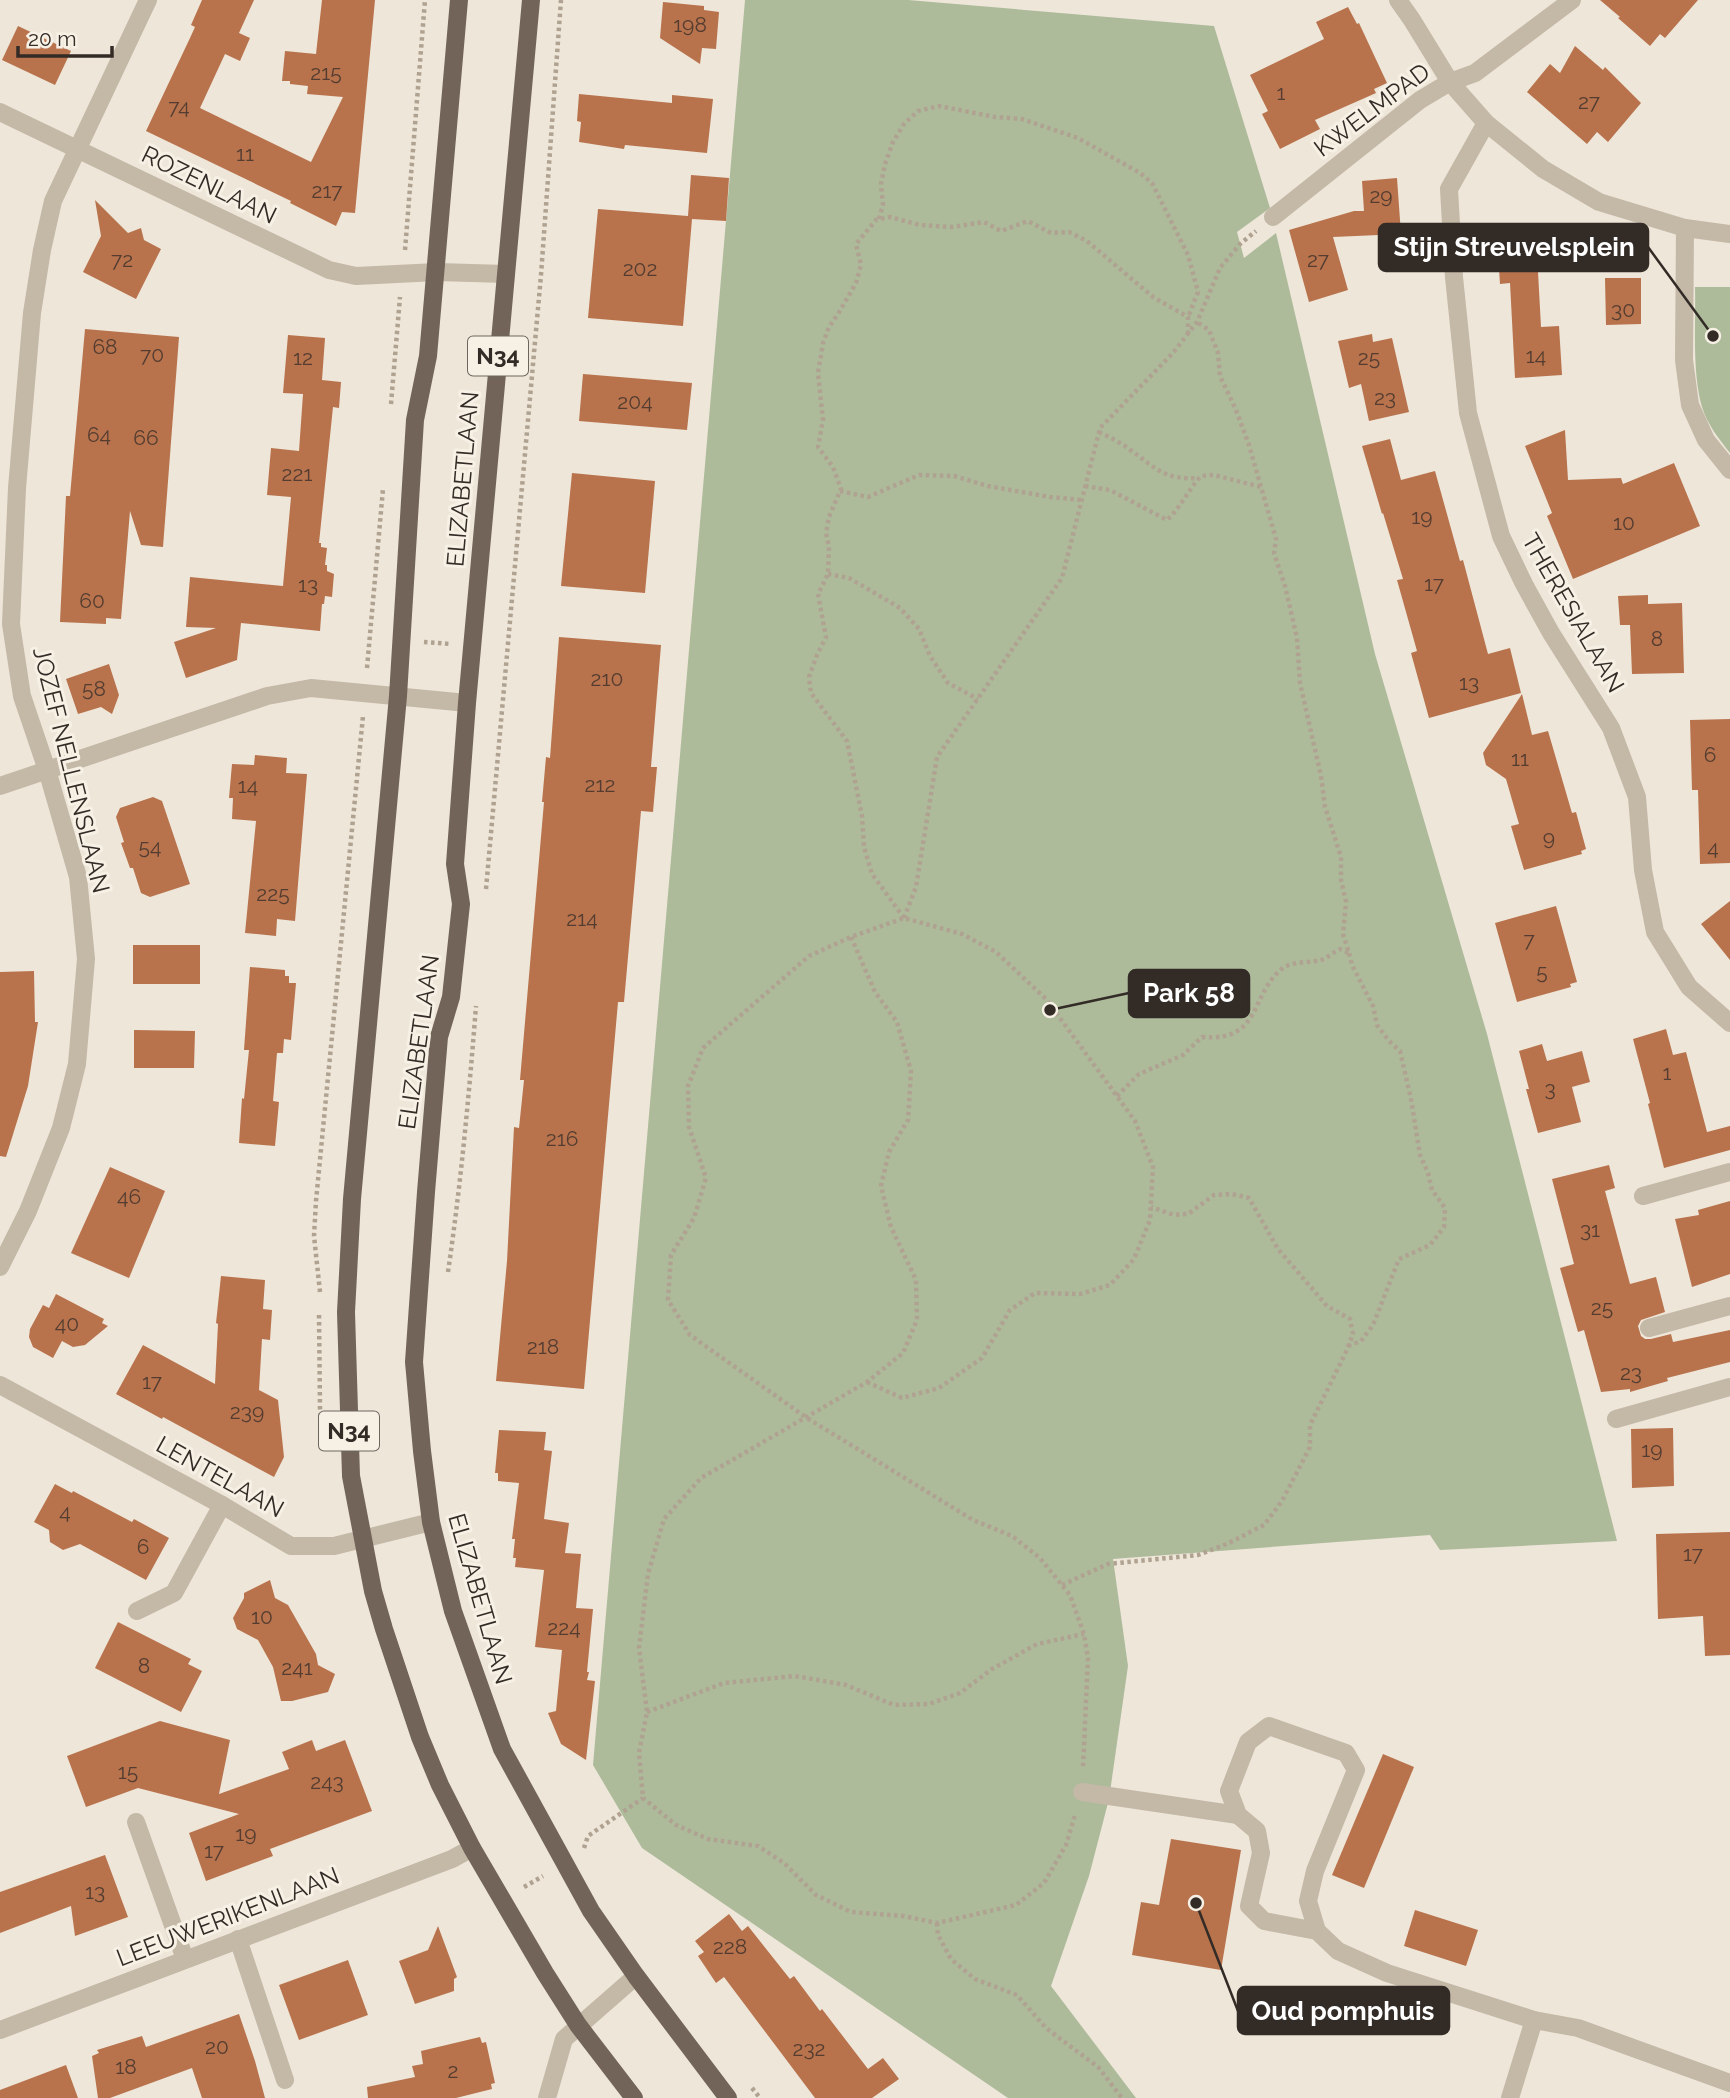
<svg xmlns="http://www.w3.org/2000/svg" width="1730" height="2098" viewBox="0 0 1730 2098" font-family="Raleway,sans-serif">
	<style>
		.green { fill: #adbb9b }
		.building { fill: #b8734d }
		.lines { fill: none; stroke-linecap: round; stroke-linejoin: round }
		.path { stroke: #b0a291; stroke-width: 4.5; stroke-dasharray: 3.5 3.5; stroke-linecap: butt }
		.service { stroke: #c4b8a7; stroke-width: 18 }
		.minor { stroke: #c4b8a7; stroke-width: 18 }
		.primary { stroke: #726459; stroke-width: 18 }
		.labels { text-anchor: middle; stroke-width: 6; stroke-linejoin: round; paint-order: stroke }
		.number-label { font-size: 21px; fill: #543d30 }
		.shield { fill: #f6f0e5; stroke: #6d665f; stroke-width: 2 }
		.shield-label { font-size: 23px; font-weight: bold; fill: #322b26 }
		.street-label { font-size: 24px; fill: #322b26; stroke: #f6f0e5 }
		.leader { fill: none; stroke: #322b26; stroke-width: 2.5 }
		.callout-dot { fill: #322b26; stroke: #f6f0e5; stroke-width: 2.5 }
		.callout { fill: #322b26; stroke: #322b26; stroke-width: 2.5 }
		.callout-label { font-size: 26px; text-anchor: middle; font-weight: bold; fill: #fff }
	</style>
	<rect width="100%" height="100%" fill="#eee6d9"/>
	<g class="green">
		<path d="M745,0H908L1214,26L1270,208L1237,232L1244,258L1276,233L1375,654L1487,1034L1617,1541L1440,1550L1430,1535L1113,1559L1128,1666L1109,1799L1089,1876L1051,1986L1136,2098H1008L642,1848L593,1765Z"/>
		<path d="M1695,287H1730V453C1719,439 1707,424 1702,407C1692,371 1696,325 1695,287Z"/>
	</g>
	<g class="building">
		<path d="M202,0H254L239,33L250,38L240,61L225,54L200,108L311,162L343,97L307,94L308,86L290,84V81H282L285,51L316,54L322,0H375L355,213L342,212L336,226L290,203L291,201L146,131L190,38L195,27L191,25Z"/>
		<path d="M1600,0H1698L1665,38L1660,34L1650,46L1618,18L1620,17Z"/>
		<path d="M663,2L704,6V10L719,12L716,49L702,48L700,64L660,38Z"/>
		<path d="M1348,7L1357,24L1359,23L1387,83L1374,89L1376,93L1315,120L1320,129L1280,149L1262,114L1268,111L1250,75L1324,39L1316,22Z"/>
		<path d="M18,26L71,51L55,85L2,60Z"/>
		<path d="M1575,46L1603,70L1605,67L1641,103L1608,142L1597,132L1587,144L1527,92L1550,64L1560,73Z"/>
		<path d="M579,94L672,103V95L713,99L707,153L625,145L624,149L579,142L581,122L577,121Z"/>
		<path d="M691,175L729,178L726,221L692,219L683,326L588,318L598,209L688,216Z"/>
		<path d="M1397,178L1401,234L1333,237L1348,290L1309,302L1289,230L1354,211H1364L1362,181Z"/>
		<path d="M95,200L128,233L141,228L144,240L161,249L136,299L83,272L101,236Z"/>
		<path d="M1536,235L1541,327L1559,326L1562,375L1515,378L1510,283L1500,284L1497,237Z"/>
		<path d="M1605,278H1641V324L1606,325Z"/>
		<path d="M85,329L179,337L163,547L141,545L130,511L121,619L106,618V624L60,622L66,496H70Z"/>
		<path d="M1372,334L1373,342L1392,338L1409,412L1369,421L1361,384L1349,388L1338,341Z"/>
		<path d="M288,335L325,338L322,380L341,382L339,408L333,407L319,543H321V547L327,548L325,565H327V571L334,574L332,597L325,596L324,604H322L320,631L241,623L237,660L186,678L174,642L216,628L186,627L190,577L283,586L291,497L267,495L271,448L299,451L303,394L283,393Z"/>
		<path d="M583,374L692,383L687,430L579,421Z"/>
		<path d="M1565,430L1568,480L1621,478L1623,484L1674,463L1700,526L1573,579L1547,516L1552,513L1525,446Z"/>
		<path d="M1390,439L1401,480L1435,471L1460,561L1463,560L1488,654L1510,648L1521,693L1429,718L1411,653L1417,651L1397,580L1403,579L1383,513L1382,514L1362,446Z"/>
		<path d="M572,473L655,481L645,593L561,586Z"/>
		<path d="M1648,595V604L1682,603L1684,673L1632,674L1630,625H1620L1618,596Z"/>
		<path d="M559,637L661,645L651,767H657L653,812L641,811L624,1002H618L584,1389L496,1381L507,1261L514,1127L519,1128L524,1080H520L544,802H542L546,757L550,758Z"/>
		<path d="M109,664L119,695L112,714L101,707L78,714L66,679Z"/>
		<path d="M1522,694L1532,735L1548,731L1572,813L1576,812L1586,849L1581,851L1582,854L1524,870L1511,826L1519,824L1506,779L1486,765L1483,753Z"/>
		<path d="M1730,719V863L1700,864L1698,790H1692L1690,720Z"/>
		<path d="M255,755L287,758L286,773L307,774L295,921L277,919L276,936L245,933L256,821L232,819L233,798H229L232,764L254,765Z"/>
		<path d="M153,797L162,801L190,884L150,897L141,893L133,868H130L121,843L124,842L116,817L120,808Z"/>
		<path d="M1730,901V960L1701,924Z"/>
		<path d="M1556,906L1577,982L1570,984L1571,987L1517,1002L1495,923Z"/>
		<rect x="133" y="945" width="67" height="39"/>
		<path d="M250,967L285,970V976H289V983H296L291,1040L284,1039L283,1053H277L273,1101L279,1102L275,1146L239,1143L242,1098L244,1099L249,1050H244Z"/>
		<path d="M34,971L35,1022H38L28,1086L6,1157L0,1156V972Z"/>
		<path d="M1666,1029L1673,1055L1686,1052L1707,1132L1730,1126V1150L1664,1168L1648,1104L1650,1103L1633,1039Z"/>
		<path d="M134,1030L195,1031L194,1068H134Z"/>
		<path d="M1542,1044L1547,1061L1582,1051L1590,1082L1572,1087L1581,1122L1538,1133L1526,1089H1529L1519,1051Z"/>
		<path d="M1609,1165L1615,1188L1605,1191L1630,1284L1656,1277L1665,1312L1641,1320L1638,1326L1641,1336L1645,1339H1651L1671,1334L1673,1342L1730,1330V1362L1667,1378L1668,1381L1630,1392V1389L1601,1392L1584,1330L1578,1332L1560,1268L1574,1264L1552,1179Z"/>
		<path d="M110,1167L165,1191L129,1278L71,1253Z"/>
		<path d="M1730,1201V1274L1692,1287L1675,1219L1699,1215L1698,1210Z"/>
		<path d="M221,1276L265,1280L263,1309L272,1310L270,1340L262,1339L259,1390L278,1400L284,1457L274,1477L163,1417L162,1419L116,1394L143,1345L215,1384L218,1324L216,1323Z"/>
		<path d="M56,1294L104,1319L102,1323L108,1326L85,1345L73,1347L62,1341L53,1358L33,1347L29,1337L30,1329L43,1305L49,1308Z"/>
		<path d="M1673,1428L1674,1486L1632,1488L1631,1429Z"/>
		<path d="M499,1430L546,1432L544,1450L552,1451L544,1519L569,1523L565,1553L581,1554L576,1608L593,1609L587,1672H589L587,1680L595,1681L586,1760L561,1744L548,1713L556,1711L562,1650L535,1647L544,1570L515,1567L516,1558H513L515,1539H512L519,1483L498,1481V1473H495Z"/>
		<path d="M55,1484L72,1493L73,1491L132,1522L134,1519L169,1538L146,1580L80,1544L63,1550L50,1542L49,1530L34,1522Z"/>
		<path d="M1730,1532V1655L1705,1656L1703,1616L1658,1619L1656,1534Z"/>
		<path d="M270,1580L275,1598L288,1605L316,1654L318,1665L335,1674L328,1692L292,1701H281L273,1667L258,1640L237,1629L233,1618L244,1598V1593Z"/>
		<path d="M118,1622L191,1659L188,1664L202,1671L181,1712L95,1668Z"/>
		<path d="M160,1721L230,1740L219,1794L289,1769L282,1752L312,1740L316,1751L345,1740L372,1811L270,1849L273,1856L206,1881L189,1833L239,1814L138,1788L86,1807L67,1756Z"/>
		<path d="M1383,1754L1414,1767L1364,1888L1332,1875Z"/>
		<path d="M1171,1839L1241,1850L1221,1970L1132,1955L1141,1902L1159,1905Z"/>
		<path d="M105,1855L128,1917L75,1936L71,1906L0,1933V1892Z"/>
		<path d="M1415,1910L1478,1930L1466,1966L1404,1946Z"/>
		<path d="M729,1914L742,1931L748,1926L790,1979L794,1976L820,2011L822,2009L868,2069L883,2058L899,2079L872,2098H815L724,1977L716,1983L698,1956L704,1952L695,1941Z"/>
		<path d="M438,1926L457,1977L454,1979V1991L415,2004L399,1961L428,1950Z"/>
		<path d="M348,1960L368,2015L299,2040L279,1985Z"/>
		<path d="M239,2014L255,2061L265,2098H202L192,2068L110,2098H98L92,2056L99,2053L97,2050L142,2036L146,2047Z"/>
		<path d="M480,2037L482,2043L486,2042L495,2083L491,2084L492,2089L456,2098H368L367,2087L415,2077L412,2066L423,2064L421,2051Z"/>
		<path d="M66,2065L78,2098H0V2090Z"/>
	</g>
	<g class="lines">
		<g class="path">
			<path d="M879,219L883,205L881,184L885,164L893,142L904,124L918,111L939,106L995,117L1022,119L1078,138L1140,173L1152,183L1188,255L1198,292L1188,317"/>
			<path d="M405,250L425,0"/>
			<path d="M391,404L400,297"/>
			<path d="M1099,432C1109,437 1120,442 1129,449C1156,468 1163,480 1199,478"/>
			<path d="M1085,486L1110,490L1167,520C1181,507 1188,490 1201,476L1214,475L1261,487"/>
			<path d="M840,491L868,497L919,475L954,476L988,486L1050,497L1082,500"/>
			<path d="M828,574L849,578L900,608L919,629L930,656L948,683L978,699"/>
			<path d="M424,642L450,644"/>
			<path d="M367,668L383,489"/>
			<path d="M486,889L541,275L561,0"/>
			<path d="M904,918L872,874L864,847L862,816L847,741L811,693L809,677L817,655L826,637L818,594L828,574L829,547L826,533L829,517L841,489L833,467L818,447L823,420L818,373L823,343L829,327L838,314L856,283L861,265L856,244L876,220L890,217L920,225L952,227L984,222L1001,231L1028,221L1051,233L1069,232L1087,241L1153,297L1188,317V334"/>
			<path d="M904,918L916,887L937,757L1062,578L1100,428L1172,354L1197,322L1220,268L1240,244L1256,231"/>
			<path d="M851,937L875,992L897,1022L911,1071L908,1120L889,1152L881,1186L891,1227L916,1280L917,1320L903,1353L867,1382L701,1478L664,1519L648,1574L639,1648L647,1712L639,1753L643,1798L676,1825L708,1839L758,1846L784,1863L816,1895L851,1912L903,1916L937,1923L1016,1905L1044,1883L1066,1845L1075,1815"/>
			<path d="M1117,1096L1139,1074L1183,1055L1202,1037C1263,1042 1249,994 1283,968C1293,961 1310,963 1321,960C1328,958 1333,952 1340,949L1349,953L1343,934L1346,902L1341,880V857L1325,807L1321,776L1300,683L1297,638L1285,586L1274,553L1276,539L1249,445L1236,410L1220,376L1218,353L1209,330L1197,322"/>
			<path d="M448,1272C461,1183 469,1095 476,1006"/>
			<path d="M320,1292L314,1236L316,1201L363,716"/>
			<path d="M319,1315L320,1408L322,1432"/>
			<path d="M1348,1346L1361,1341L1373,1325L1399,1259L1430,1245L1444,1227L1445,1208L1432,1190L1428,1173L1420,1155L1411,1099L1400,1051L1389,1041L1377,1025L1373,1006L1352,965L1349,953"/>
			<path d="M867,1382L902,1398L939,1388L982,1358L1010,1310L1035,1293L1080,1294L1110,1285L1134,1259L1150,1220L1153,1167L1135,1121L1046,999L996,952L962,934L904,918L851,937L809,956L703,1048L688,1086L689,1127L706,1178L694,1218L671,1255L668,1300L690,1335L807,1418L973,1520L1012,1536L1040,1558L1070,1595L1084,1634L1088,1658L1083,1768"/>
			<path d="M1062,1585L1108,1564L1198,1555L1229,1543L1264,1525L1282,1501L1310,1447V1425L1345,1354L1353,1334L1350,1319L1327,1306L1278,1249L1249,1198L1232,1194L1214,1195L1188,1214L1174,1215L1151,1207"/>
			<path d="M647,1712L724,1683L795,1676L846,1685L894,1705L929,1704L960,1693L992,1669L1037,1644L1084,1634"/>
			<path d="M584,1848L588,1836L643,1798"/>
			<path d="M524,1887L543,1876"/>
			<path d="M937,1923L938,1935L951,1959L975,1979L1017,1995L1046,2028L1098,2067L1122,2098"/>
			<path d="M752,2088L760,2098"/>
		</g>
		<g class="service">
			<path d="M1643,1196L1730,1172"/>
			<path d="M1649,1328L1730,1306"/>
			<path d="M1616,1419L1730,1387"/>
			<path d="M137,1611L174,1593L222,1505"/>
			<path d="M1082,1792L1238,1815"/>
			<path d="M136,1822L185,1959"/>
			<path d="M1317,1931L1264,1921L1249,1906L1261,1853L1257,1831L1238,1815L1229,1791L1248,1742L1269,1726L1346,1753L1356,1770L1315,1871L1308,1901L1317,1931L1338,1951L1387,1973L1534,2020L1578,2028L1730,2083"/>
			<path d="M238,1939L285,2080"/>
			<path d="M1510,2098L1534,2020"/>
		</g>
		<g class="minor">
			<path d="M1398,0L1412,20L1450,82L1486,123L1543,169L1599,202L1685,228L1730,234"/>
			<path d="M0,112L329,270L356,276L437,272L506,274"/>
			<path d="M1486,123L1449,189L1454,277L1468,413L1501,536L1524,584L1551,633L1611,728L1637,797L1643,870L1655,932L1689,987L1730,1023"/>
			<path d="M1273,217L1420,100L1450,82L1475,73L1572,0"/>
			<path d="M1685,228L1684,360L1690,405L1706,440L1730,470"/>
			<path d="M0,786L267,696L311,688L467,703"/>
			<path d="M0,1267L28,1211L61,1128L77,1064L86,959L78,877L47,770L22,696L11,624L17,488L32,313L42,250L53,201L148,0"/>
			<path d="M0,1385L222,1505L291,1546H334L431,1522"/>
			<path d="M0,2030L452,1859L472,1848"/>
			<path d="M547,2098L564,2039L636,1976"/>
		</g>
		<g class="primary">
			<path d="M459,0L428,356L415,420L398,696L352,1199L346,1312L351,1476L373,1591L384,1629L420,1737L440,1785L472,1848L545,1973L578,2025L634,2098"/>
			<path d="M531,0L467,703L455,864L461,904L451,997L439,1037L426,1192L414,1362L422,1451L431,1522L453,1611L502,1749L591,1911L636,1976L728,2098"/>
		</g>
	</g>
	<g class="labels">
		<g class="number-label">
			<text x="690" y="32">198</text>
			<text x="326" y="80">215</text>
			<text x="1281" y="100">1</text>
			<text x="1589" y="109">27</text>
			<text x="179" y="114">74</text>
			<text x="245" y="161">11</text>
			<text x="327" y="198">217</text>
			<text x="1381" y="203">29</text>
			<text x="122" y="267">72</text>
			<text x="1318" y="267">27</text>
			<text x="640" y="276">202</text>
			<text x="1623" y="317">30</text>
			<text x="105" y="354">68</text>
			<text x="152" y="362">70</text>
			<text x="1536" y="363">14</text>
			<text x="303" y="365">12</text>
			<text x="1369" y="365">25</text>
			<text x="1385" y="405">23</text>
			<text x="635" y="409">204</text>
			<text x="99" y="442">64</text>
			<text x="146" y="445">66</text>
			<text x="297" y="481">221</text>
			<text x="1422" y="524">19</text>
			<text x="1624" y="530">10</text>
			<text x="1434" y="591">17</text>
			<text x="308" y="592">13</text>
			<text x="92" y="608">60</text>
			<text x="1657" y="646">8</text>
			<text x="607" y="686">210</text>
			<text x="1469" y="690">13</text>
			<text x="94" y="696">58</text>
			<text x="1710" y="762">6</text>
			<text x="1520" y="766">11</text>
			<text x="600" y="792">212</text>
			<text x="248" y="793">14</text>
			<text x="1549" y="845">9</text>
			<text x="150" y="854">54</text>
			<text x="1713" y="855">4</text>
			<text x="273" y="901">225</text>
			<text x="582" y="926">214</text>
			<text x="1529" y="947">7</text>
			<text x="1542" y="979">5</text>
			<text x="1667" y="1080">1</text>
			<text x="1550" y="1096">3</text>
			<text x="562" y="1146">216</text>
			<text x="129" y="1204">46</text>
			<text x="1590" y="1237">31</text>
			<text x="1602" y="1315">25</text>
			<text x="67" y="1331">40</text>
			<text x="543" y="1354">218</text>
			<text x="1631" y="1380">23</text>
			<text x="152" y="1389">17</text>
			<text x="247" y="1419">239</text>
			<text x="1652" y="1457">19</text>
			<text x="65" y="1519">4</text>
			<text x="143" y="1554">6</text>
			<text x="1693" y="1561">17</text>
			<text x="262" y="1624">10</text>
			<text x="564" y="1635">224</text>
			<text x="144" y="1673">8</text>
			<text x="297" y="1675">241</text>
			<text x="128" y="1779">15</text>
			<text x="327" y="1789">243</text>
			<text x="246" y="1841">19</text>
			<text x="214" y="1858">17</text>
			<text x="95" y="1899">13</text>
			<text x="730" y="1954">228</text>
			<text x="217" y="2054">20</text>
			<text x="809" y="2056">232</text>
			<text x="126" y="2074">18</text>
			<text x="453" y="2078">2</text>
		</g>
		<g class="shield">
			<rect x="468" y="336.5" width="60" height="39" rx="5"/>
			<rect x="319" y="1411.5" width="60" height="39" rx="5"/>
		</g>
		<g class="shield-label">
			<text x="498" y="364">N34</text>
			<text x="349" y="1439">N34</text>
		</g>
		<g class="street-label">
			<text transform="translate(1372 110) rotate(-37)" y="8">KWELMPAD</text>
			<text transform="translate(209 185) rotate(26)" y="8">ROZENLAAN</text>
			<text transform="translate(463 479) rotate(-85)" y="8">ELIZABETLAAN</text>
			<text transform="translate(1573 613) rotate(60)" y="8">THERESIALAAN</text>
			<text transform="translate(71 770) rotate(76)" y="8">JOZEF NELLENSLAAN</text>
			<text transform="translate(419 1042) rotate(-82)" y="8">ELIZABETLAAN</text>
			<text transform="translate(220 1477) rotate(29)" y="8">LENTELAAN</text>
			<text transform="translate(480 1599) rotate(74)" y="8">ELIZABETLAAN</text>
			<text transform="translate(228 1917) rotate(-21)" y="8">LEEUWERIKENLAAN</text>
		</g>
	</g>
	<path class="leader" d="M1713 336L1648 247M1050 1010L1129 993M1196 1903L1238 2011"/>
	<g class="callout-dot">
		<circle cx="1713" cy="336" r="7"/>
		<circle cx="1050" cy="1010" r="7"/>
		<circle cx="1196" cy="1903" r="7"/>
	</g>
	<g class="callout">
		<rect x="1379" y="224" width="269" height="47" rx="7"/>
		<rect x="1129" y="970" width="120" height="47" rx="7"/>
		<rect x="1238" y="1987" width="211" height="47" rx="7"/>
	</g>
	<g class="callout-label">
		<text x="1514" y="256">Stijn Streuvelsplein</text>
		<text x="1189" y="1002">Park 58</text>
		<text x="1343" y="2020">Oud pomphuis</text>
	</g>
	<path d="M18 46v10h94v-10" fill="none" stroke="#322b26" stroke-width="3.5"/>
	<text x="28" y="46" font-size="21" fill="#322b26" stroke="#f6f0e5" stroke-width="5" paint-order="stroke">20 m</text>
</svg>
